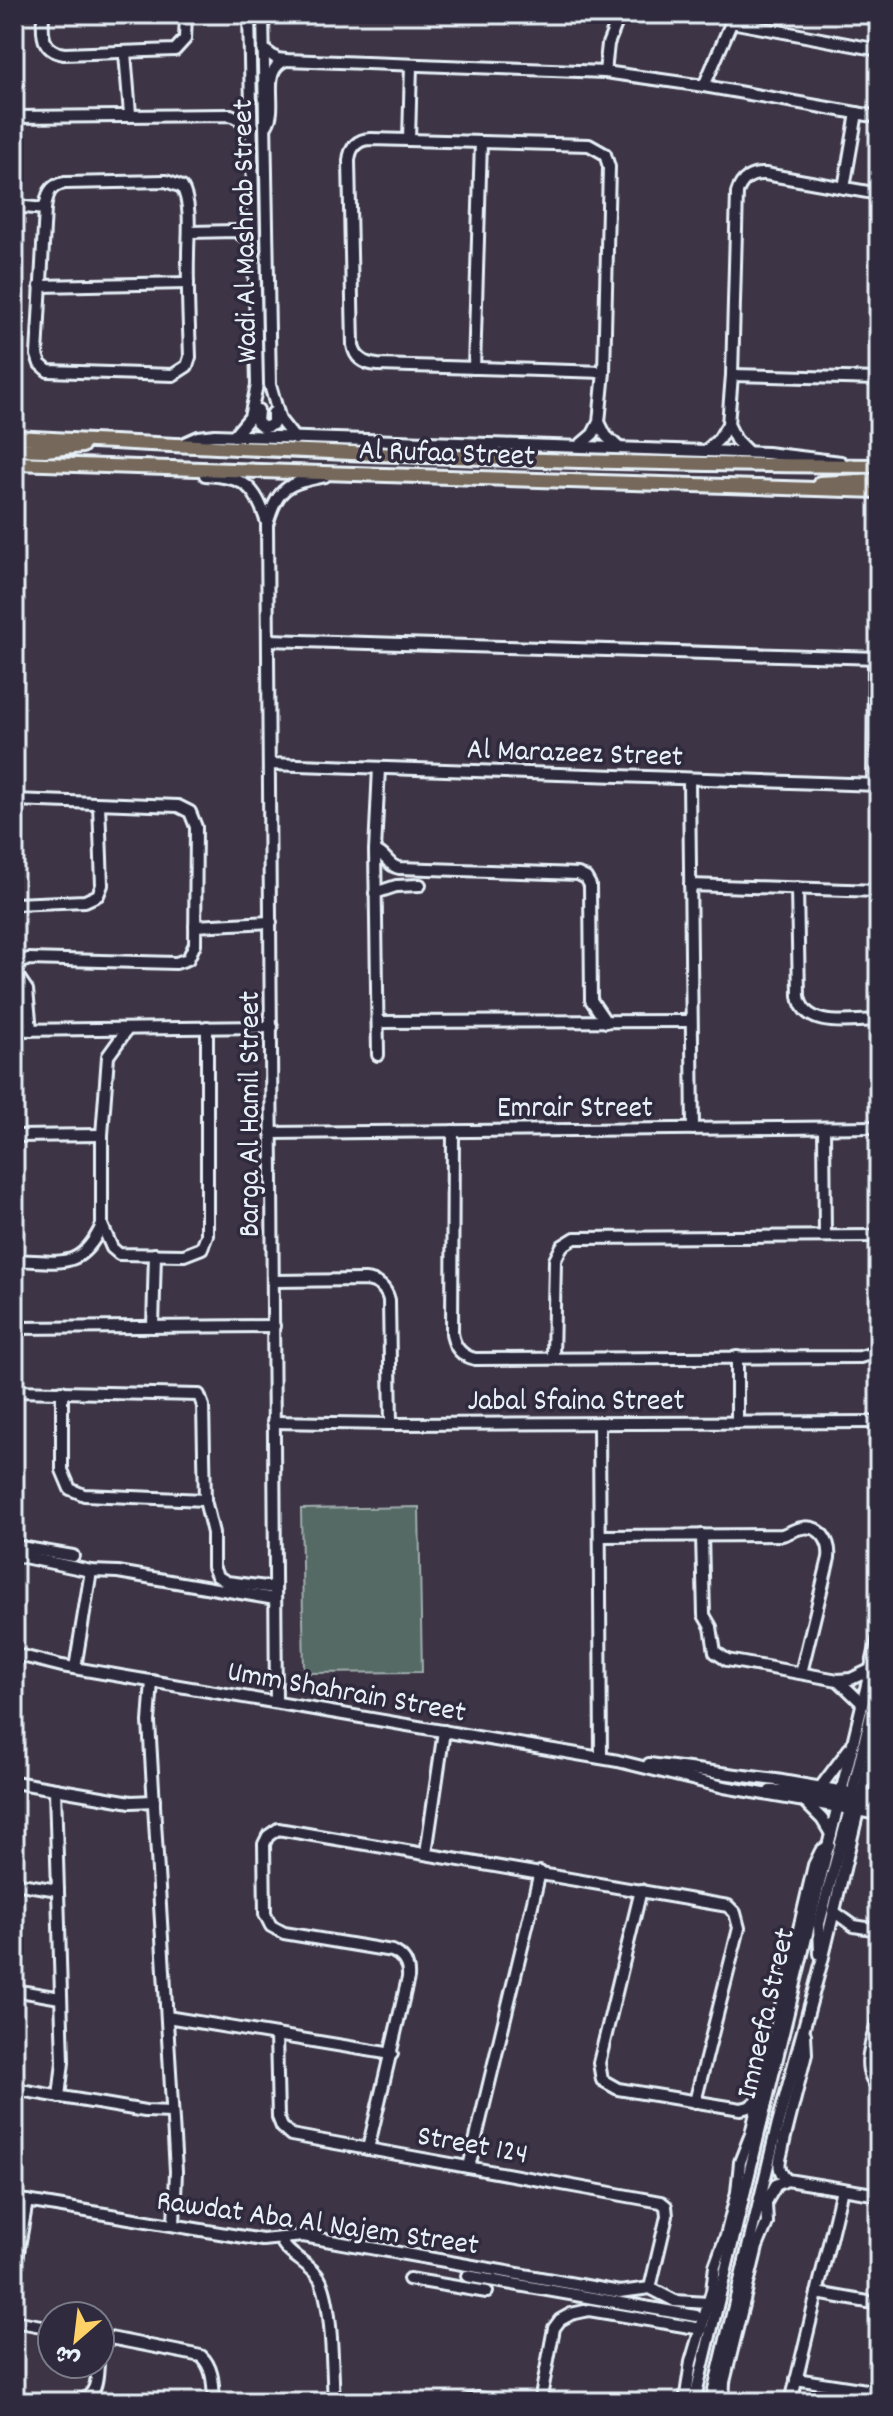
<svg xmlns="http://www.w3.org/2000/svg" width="893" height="2416" viewBox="0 0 893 2416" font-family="Dekko,'Playpen Sans Arabic',sans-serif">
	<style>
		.green { fill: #576b65; stroke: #a0aeae; stroke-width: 2 }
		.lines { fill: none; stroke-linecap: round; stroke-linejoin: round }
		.minor-casing { stroke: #e8f1f8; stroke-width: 16 }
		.major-casing { stroke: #e8f1f8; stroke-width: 18 }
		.minor { stroke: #2f2a3d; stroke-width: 10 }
		.major { stroke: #76695c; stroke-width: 12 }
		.labels { text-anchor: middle; stroke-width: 7; stroke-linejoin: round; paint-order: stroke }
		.street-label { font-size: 30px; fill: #e8f1f8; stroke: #2f2a3d }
	</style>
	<rect width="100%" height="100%" fill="#3d3445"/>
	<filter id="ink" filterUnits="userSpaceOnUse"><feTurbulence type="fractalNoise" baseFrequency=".0125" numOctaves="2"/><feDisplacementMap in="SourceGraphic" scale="16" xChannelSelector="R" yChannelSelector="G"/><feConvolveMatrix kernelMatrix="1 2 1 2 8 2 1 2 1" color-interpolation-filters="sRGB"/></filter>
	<g filter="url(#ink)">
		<path class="green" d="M419,1507L422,1672L304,1673L301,1509Z"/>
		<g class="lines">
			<defs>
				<g id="minor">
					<path d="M43,14C42,34 41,50 64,54L175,50L185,39L186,14"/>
					<path d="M263,14L270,385L280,420L295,439"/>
					<path d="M731,22L879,50"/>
					<path d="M263,49L277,59L286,60L605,72L704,86L879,117"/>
					<path d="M125,53L130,114"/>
					<path d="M605,72L608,44L620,14"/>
					<path d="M704,86L735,14"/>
					<path d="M14,117L231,115L252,126"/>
					<path d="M267,125C279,105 259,70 286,60"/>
					<path d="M409,140L411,65"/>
					<path d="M166,181L182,187C192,204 188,235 188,255C187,289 189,323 190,357L187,366L173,375L48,371L40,364L37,355L45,209C47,195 49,185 65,183Z"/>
					<path d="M844,188L857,113"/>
					<path d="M14,206L45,209"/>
					<path d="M190,232L236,231L254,243"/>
					<path d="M40,286L188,283"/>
					<path d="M474,368L481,142"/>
					<path d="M732,375L879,379"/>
					<path d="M258,410L257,422L264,428L273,424V413"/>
					<path d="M599,422L606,436L618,447"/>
					<path d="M728,424L736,440L748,452"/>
					<path d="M234,436L250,417L257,385L249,14"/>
					<path d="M180,445L198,437L215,435L767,453L841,462"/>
					<path d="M579,446L593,434L599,422L604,372L609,167L605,154L589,145L371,139C358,139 350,147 349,161L353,345C355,358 364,364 378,365L604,372"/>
					<path d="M706,451L719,439L728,424L732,375L737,193C741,179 751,173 765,174L879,194"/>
					<path d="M205,475C244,477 255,485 267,523"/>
					<path d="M268,640L879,658"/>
					<path d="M269,764L879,785"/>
					<path d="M689,780L693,1129"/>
					<path d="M873,785L874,658"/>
					<path d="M14,800L178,806L190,812L196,827L195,944L188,959L176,963L28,959L14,967"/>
					<path d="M375,851C386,854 388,866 399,868L578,874L586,878L590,885L591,1000L606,1022"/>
					<path d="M690,885L879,891"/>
					<path d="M797,888L799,996C804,1031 853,1020 879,1020"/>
					<path d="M375,893L396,886L420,885"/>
					<path d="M14,904L85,901L98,895L102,885L99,804"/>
					<path d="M195,926L271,922"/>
					<path d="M14,971L27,990L31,1030"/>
					<path d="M378,1022L691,1021"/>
					<path d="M14,1030L272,1027"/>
					<path d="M126,1031L108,1056L102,1135V1225L112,1248L119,1254L184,1255L202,1248L207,1235V1027"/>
					<path d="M378,1055L375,851L379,768"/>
					<path d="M824,1128L825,1236"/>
					<path d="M453,1131L452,1333C454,1347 461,1356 475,1359L860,1357L870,1354L879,1345"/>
					<path d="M271,1133L879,1127"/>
					<path d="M14,1136L102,1135"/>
					<path d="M14,1260C59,1261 80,1272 102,1225"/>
					<path d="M273,1281L365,1280C378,1281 386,1288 389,1300L391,1424"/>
					<path d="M153,1327L155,1254"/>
					<path d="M14,1328L274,1326"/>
					<path d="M737,1357V1423"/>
					<path d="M553,1358L555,1260L562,1246L575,1238L879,1236"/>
					<path d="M14,1391L199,1395L203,1406L205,1500L213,1533V1567L217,1576L227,1582L275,1588"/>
					<path d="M62,1391V1470L70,1489L84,1495L205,1500"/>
					<path d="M273,1422L391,1424L879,1422"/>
					<path d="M599,1423L601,1758"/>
					<path d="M702,1535L704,1615L711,1627L715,1652L727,1660L838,1680L851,1679L870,1670"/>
					<path d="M600,1536L782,1535C789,1533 795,1529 802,1528C820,1524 831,1542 829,1558L801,1673"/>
					<path d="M14,1546L73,1556"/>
					<path d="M14,1555L91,1571L118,1572L275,1599"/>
					<path d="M14,1654L62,1666L618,1761L724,1787L879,1814"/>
					<path d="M75,1668L91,1571"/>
					<path d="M838,1680L862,1703"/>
					<path d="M152,1681L149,1722L176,2171L174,2225"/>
					<path d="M276,1702L267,525C278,486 287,484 325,476"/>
					<path d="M649,1764L776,1780L879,1798"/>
					<path d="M868,1770L879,1787"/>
					<path d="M14,1782L131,1802L154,1801"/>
					<path d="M820,1788L849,1749"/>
					<path d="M55,1789L63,2062L59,2097"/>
					<path d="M770,1791H790L845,1800"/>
					<path d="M853,1800L854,1786L879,1681"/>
					<path d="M855,1802L879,1806"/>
					<path d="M806,1803L822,1819L831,1834"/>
					<path d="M426,1853L444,1731"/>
					<path d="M14,1883L58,1890"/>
					<path d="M641,1890L599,2063L602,2080L618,2089L741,2109L749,2107L757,2101"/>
					<path d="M833,1911L854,1926L879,1930"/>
					<path d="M820,1954L819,1924L850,1809L848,1797L842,1792"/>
					<path d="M14,1990L60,1998"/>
					<path d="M879,2016C873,2039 858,2070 879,2087"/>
					<path d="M167,2017L392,2054"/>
					<path d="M276,2035L278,2117L282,2127L291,2135L661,2202L666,2206L667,2216L650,2288"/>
					<path d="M14,2089L145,2111L172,2112"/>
					<path d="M784,2138C784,2155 772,2166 787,2180"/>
					<path d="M784,2141L806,2054L805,2034"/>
					<path d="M368,2149L408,1978C409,1965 404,1956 392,1951L284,1933L271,1926L265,1914L264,1844L268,1836L278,1829L728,1906L735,1913L739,1928L695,2102"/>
					<path d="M469,2167L540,1872"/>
					<path d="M14,2199L262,2240L303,2236L620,2292L650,2288L675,2301L708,2303"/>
					<path d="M762,2209L776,2185L787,2180L879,2195"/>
					<path d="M281,2239C285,2254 310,2263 319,2278C333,2301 332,2373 334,2402"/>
					<path d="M14,2275L27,2201"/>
					<path d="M467,2276L696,2316"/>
					<path d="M409,2279L487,2292"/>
					<path d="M817,2293L879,2304"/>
					<path d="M14,2321L52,2328"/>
					<path d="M100,2336L201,2356C214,2368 213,2386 214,2402"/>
					<path d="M796,2379L879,2392"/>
					<path d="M14,2401L47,2402"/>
					<path d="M79,2402C97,2395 97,2381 98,2364"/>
					<path d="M465,2402L477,2398L504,2402"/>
					<path d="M540,2402L554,2328L560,2320L571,2314L589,2310L702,2329"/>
					<path d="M685,2402L691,2362L712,2291L715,2266L726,2236L737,2192L740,2162L751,2134L814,1865L821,1851L829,1846"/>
					<path d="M694,2402L879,1635"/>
					<path d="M711,2402L778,2123L822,1961L879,1723"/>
					<path d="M723,2402L724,2382L757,2247L767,2223L766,2204"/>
					<path d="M791,2402L842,2189"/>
				</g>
				<g id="major">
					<path d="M14,437C302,452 591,465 879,466"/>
					<path d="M14,449L45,450L82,446"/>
					<path d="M14,463L879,491"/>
					<path d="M820,483L879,480"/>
				</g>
			</defs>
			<use href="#minor" class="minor-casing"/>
			<use href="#major" class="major-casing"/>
			<use href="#minor" class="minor"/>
			<use href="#major" class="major"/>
		</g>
	</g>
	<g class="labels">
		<g class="street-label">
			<text transform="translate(243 231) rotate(-91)" y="10">Wadi Al Mashrab Street</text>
			<text transform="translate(447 451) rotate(2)" y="10">Al Rufaa Street</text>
			<text transform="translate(575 751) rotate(2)" y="10">Al Marazeez Street</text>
			<text x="575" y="1116">Emrair Street</text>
			<text transform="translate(248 1114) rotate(-90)" y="10">Barga Al Hamil Street</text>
			<text x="576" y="1409">Jabal Sfaina Street</text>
			<text transform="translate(347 1690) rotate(10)" y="10">Umm Shahrain Street</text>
			<text transform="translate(764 2013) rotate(-77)" y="10">Imneefa Street</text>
			<text transform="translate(473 2143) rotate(10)" y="10">Street 124</text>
			<text transform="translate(318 2221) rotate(8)" y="10">Rawdat Aba Al Najem Street</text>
		</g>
	</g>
	<rect width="893" height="2416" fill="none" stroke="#2f2a3d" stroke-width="48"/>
	<rect x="24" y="24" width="845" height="2368" fill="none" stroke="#e8f1f8" stroke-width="3" filter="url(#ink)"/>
	<g transform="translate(76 2340) rotate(208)"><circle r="38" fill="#2f2a3d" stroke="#797a88" stroke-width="2"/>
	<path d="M0-6L14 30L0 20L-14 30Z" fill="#ffd166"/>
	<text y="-12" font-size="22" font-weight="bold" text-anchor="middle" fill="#e8f1f8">ش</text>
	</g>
</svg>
